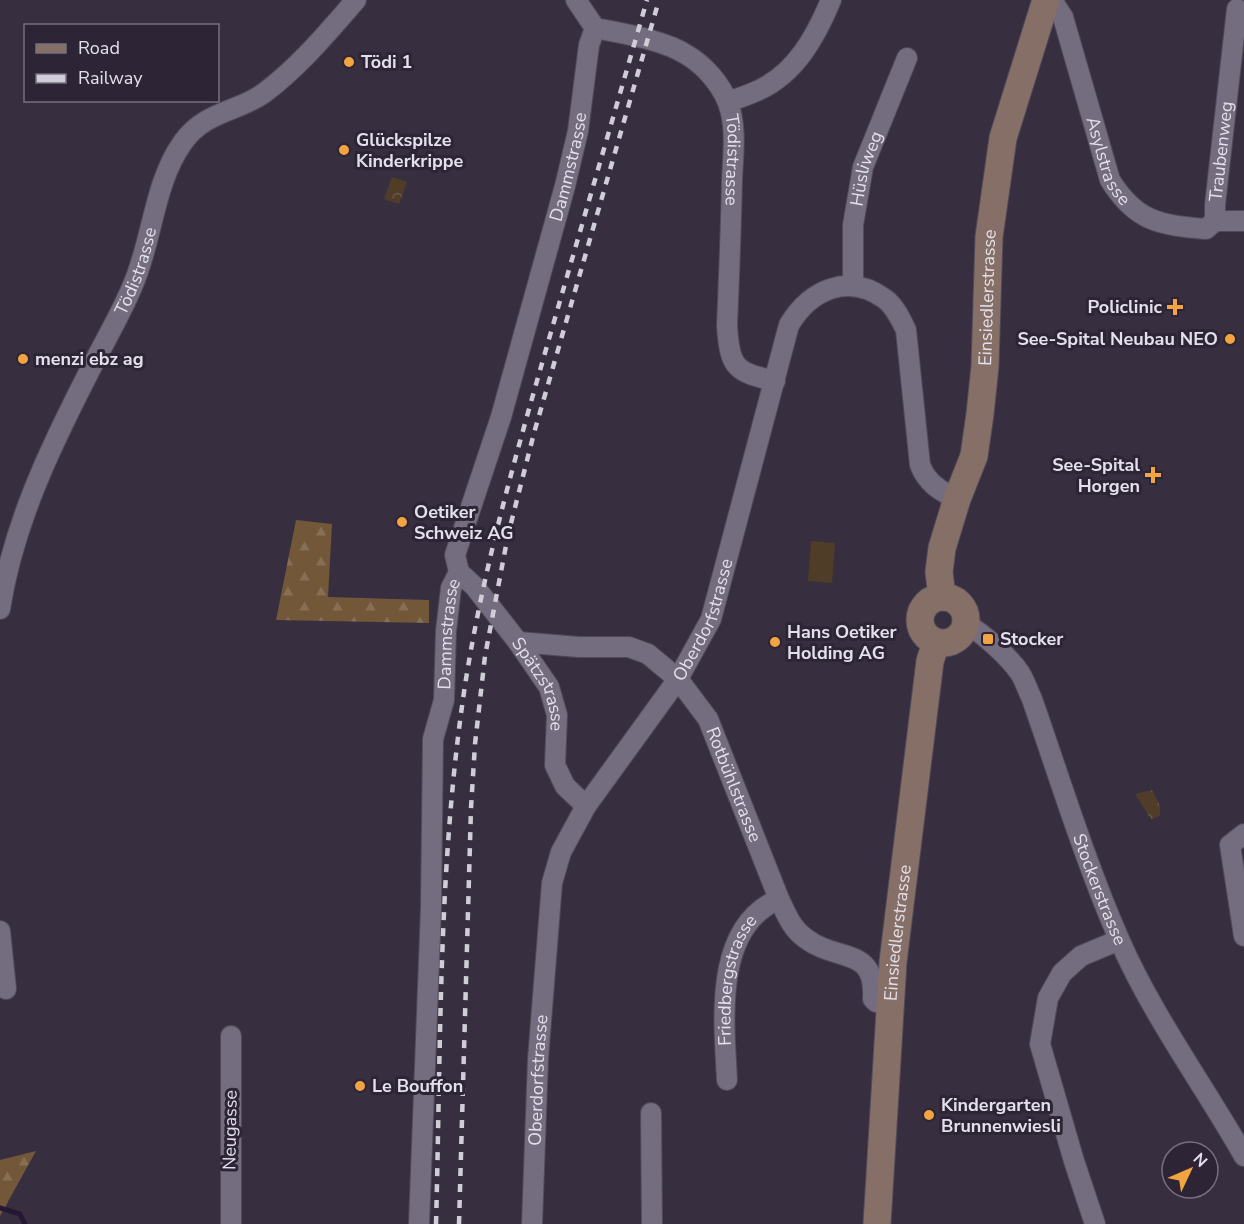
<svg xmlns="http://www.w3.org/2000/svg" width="1244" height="1224" viewBox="0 0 1244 1224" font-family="'Nunito Sans',sans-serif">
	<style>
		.grass { fill: #4f3d28 }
		.forest { fill: url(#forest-firs) }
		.park { fill: url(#park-crowns) }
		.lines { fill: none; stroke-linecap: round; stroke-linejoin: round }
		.stream { stroke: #261735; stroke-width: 5 }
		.street-casing { stroke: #514b59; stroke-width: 22 }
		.secondary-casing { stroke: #514b59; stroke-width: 29 }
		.street { stroke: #746c7f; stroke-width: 20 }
		.secondary { stroke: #866f67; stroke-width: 27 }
		.rail { stroke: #d1cdd8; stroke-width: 4.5; stroke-dasharray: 8 8; stroke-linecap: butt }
		.poi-dot { fill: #f3a442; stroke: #2d2535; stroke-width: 2 }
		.labels { text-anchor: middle; stroke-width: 6; stroke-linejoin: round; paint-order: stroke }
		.poi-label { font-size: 18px; font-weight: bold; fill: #e4e0eb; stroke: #2d2535; text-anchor: start }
		.street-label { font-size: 18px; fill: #e4e0eb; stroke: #2d2535 }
	</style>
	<defs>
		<pattern id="forest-firs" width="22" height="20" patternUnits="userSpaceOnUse" patternTransform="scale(1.5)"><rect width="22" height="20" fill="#725738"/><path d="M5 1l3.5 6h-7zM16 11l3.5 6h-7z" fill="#866f55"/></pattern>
		<pattern id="park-crowns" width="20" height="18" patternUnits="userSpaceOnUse" patternTransform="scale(1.5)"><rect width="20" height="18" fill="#4f3d28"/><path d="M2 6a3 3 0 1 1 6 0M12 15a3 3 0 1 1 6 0" fill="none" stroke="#685947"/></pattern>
	</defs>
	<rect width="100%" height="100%" fill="#372f40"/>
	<path class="grass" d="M811,541L835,543L832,583L808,581Z"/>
	<g class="forest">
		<path d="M296,520L332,524L328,597L429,600V623L276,620Z"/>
		<path d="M36,1151L0,1216V1217V1160Z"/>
	</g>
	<g class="park">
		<path d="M392,177L407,182L399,204L384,199Z"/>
		<path d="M1152,790L1160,806V816L1151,819L1135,794Z"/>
	</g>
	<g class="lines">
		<path class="stream" d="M0,1208L20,1214L25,1224"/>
		<defs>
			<g id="street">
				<path id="s1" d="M576,0L595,28C621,33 665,40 687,55C704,65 721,84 728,103C737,126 733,156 732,180C731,229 729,278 727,326C730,368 735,372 775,381"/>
				<path id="s2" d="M1045,2L1055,5L1063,17L1110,180C1136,222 1160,225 1206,229L1215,221H1244"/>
				<path d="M728,102C738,98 749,95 759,90C796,73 816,36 831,0"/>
				<path id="s3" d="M1215,221V205L1237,9"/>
				<path id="s4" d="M853,285V225L863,167L907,58"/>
				<path id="s5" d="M459,572L475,587L518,642L549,687L557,715L555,765L565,786L586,806"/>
				<path id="s6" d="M0,609C13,525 50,448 89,372C103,344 120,316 132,287C153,241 153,184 183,142C205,111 238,112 264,93C299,67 327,33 356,0"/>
				<path id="s7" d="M966,624C983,633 1009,657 1020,673C1025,681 1028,691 1032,699C1060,779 1085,861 1119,939C1152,1015 1203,1084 1244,1156"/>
				<path id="s8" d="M518,642L579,647H629L648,654L678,679L708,719L779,899C786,913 791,928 805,938C837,963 876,945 873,999L876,1002L889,1004"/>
				<path d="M1244,834L1230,845L1244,936"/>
				<path d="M0,931L6,989"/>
				<path id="s9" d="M727,1080C724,1021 713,927 779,899"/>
				<path d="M651,1113L652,1224"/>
				<path d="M231,1224V1036"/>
				<path id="s10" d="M419,1224L431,908L433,739L444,700L446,631L451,588L459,572L455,555L501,417L565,186L578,131L589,45L595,28"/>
				<path id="s11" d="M532,1224L538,1059L552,883L561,852L586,806L678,679L711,619L789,325C810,290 848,272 885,299C895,306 901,320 906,330L920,465C927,483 940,491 957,499"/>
				<path d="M1095,1224L1074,1161L1040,1044L1048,998L1062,973L1081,956L1119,940"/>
			</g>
			<g id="secondary">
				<circle cx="943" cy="620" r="23"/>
				<path id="s12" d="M942,597L939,572L942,548L957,499L974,456L980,414L985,366L989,237L1003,138L1046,0"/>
				<path id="s13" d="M877,1224L893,962L930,661L936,643"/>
			</g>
		</defs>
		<use href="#street" class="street-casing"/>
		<use href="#secondary" class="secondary-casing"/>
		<use href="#street" class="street"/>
		<use href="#secondary" class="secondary"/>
		<g class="rail">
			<path d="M436,1224C441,1043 438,859 466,679C485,561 518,447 551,332C583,221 615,111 647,0"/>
			<path d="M459,1224L471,808L475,744L485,656L508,535L534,433L659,0"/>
		</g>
	</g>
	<g class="poi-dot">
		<circle cx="349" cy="62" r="6"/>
		<circle cx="344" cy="150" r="6"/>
		<path d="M1172 298h6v6h6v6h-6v6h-6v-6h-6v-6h6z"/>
		<circle cx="1230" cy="339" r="6"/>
		<circle cx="23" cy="359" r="6"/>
		<path d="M1150 466h6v6h6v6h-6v6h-6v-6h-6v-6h6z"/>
		<circle cx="402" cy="522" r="6"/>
		<rect x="982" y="633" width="12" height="12" rx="3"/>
		<circle cx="775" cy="642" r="6"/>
		<circle cx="360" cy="1086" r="6"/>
		<circle cx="929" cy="1115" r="6"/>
	</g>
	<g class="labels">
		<g class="poi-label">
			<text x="361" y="68">Tödi 1</text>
			<text x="356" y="146">Glückspilze<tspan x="356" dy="21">Kinderkrippe</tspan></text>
			<text x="1162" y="313" text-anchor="end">Policlinic</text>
			<text x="1218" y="345" text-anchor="end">See-Spital Neubau NEO</text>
			<text x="35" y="365">menzi ebz ag</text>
			<text x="1140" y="471" text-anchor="end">See-Spital<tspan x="1140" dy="21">Horgen</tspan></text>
			<text x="414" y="518">Oetiker<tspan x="414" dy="21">Schweiz AG</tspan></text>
			<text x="787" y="638">Hans Oetiker<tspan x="787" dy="21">Holding AG</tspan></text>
			<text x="1000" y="645">Stocker</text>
			<text x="372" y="1092">Le Bouffon</text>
			<text x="941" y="1111">Kindergarten<tspan x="941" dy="21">Brunnenwiesli</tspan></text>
		</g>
		<g class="street-label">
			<text dy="6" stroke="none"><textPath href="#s3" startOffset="70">Traubenweg</textPath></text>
			<text dy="6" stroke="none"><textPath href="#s2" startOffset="176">Asylstrasse</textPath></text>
			<text dy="6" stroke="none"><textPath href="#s1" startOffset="252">Tödistrasse</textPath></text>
			<text dy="6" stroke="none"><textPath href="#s10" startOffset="1078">Dammstrasse</textPath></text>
			<text dy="6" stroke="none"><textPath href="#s4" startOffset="118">Hüsliweg</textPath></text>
			<text dy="6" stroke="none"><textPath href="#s6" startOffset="366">Tödistrasse</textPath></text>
			<text dy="6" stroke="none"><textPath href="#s12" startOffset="306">Einsiedlerstrasse</textPath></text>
			<text dy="6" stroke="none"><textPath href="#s11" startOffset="648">Oberdorfstrasse</textPath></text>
			<text dy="6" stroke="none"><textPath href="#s10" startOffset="592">Dammstrasse</textPath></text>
			<text dy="6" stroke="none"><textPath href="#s5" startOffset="140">Spätzstrasse</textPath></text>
			<text dy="6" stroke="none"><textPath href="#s8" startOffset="291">Rotbühlstrasse</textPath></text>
			<text dy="6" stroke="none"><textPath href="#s7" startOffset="304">Stockerstrasse</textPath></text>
			<text dy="6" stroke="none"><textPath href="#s13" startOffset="292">Einsiedlerstrasse</textPath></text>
			<text dy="6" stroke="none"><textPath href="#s9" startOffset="102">Friedbergstrasse</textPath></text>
			<text dy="6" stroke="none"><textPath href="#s11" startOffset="144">Oberdorfstrasse</textPath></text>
			<text transform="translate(230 1130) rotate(-89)" y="6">Neugasse</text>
		</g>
	</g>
	<rect x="24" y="24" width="195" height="78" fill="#2d2535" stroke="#76707e" stroke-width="1.5"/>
	<rect x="36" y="44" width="30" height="9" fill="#866f67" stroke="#76707e" stroke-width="1.5"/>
	<text x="78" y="54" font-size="18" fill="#e4e0eb">Road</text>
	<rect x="36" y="74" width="30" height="9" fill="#d1cdd8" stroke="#76707e" stroke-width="1.5"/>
	<text x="78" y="84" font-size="18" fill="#e4e0eb">Railway</text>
	<g transform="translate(1190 1170) rotate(46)"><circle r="28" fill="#2d2535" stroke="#76707e" stroke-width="1.5"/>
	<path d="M0-4.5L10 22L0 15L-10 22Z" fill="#f3a442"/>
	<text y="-9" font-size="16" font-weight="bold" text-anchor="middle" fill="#e4e0eb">N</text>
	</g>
</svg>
